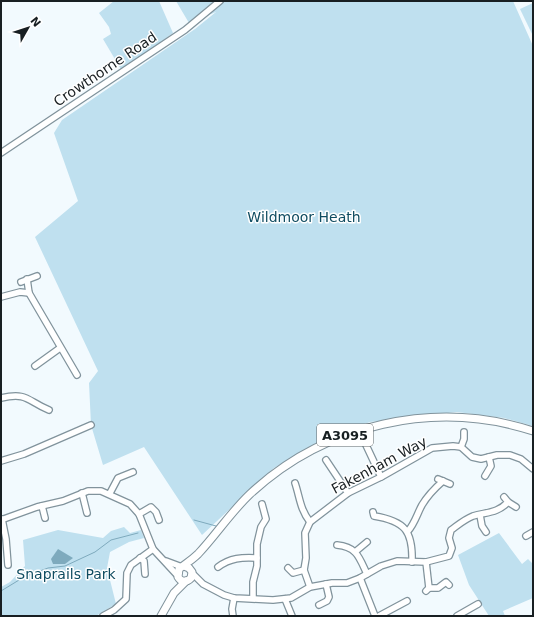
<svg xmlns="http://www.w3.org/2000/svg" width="534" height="617" viewBox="0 0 534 617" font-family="'DejaVu Sans',sans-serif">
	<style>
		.green { fill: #bfe0ef }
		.water { fill: #7eaabd }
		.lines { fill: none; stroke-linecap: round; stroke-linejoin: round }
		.stream { stroke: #7eaabd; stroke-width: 1 }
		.minor-casing { stroke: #81939c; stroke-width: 8 }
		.major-casing { stroke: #81939c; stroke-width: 9 }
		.minor { stroke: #fff; stroke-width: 5.5 }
		.major { stroke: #fff; stroke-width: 7 }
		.labels { text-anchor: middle; stroke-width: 3; stroke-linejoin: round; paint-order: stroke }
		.shield { fill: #fff; stroke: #5d6264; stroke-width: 1 }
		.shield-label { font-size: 13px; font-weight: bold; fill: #181f22 }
		.street-label { font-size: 14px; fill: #181f22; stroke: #fff }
		.park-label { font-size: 14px; fill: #0f4c61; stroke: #fff }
	</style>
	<rect width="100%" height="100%" fill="#f2fafe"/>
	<g class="green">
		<path d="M114,1H159L173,33L122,71L103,39L111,34L109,27L99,13Z"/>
		<path d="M176,1H513L533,46V426L504,418L457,412L370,422L321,440L274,468L202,535L144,447L103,465L91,425L89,383L98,371L35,237L78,201L54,133L62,120L195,29L216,12L189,23Z"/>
		<path d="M533,3V36L520,9Z"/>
		<path d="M124,527L130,533L141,530L144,538L129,542L110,552L107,568L116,604L96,616H1V587L10,582L25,566L23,540L58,530L103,538L111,531Z"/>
		<path d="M499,533L522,564L528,559L533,564V598L503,611L505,616H489L469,585L458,555Z"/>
	</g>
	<path class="water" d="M58,549L73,558L65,564H53L51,559Z"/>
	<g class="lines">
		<g class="stream">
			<path d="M194,520L216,526"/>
			<path d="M1,591L24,577L48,568L65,566L95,552L111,540L138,533"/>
		</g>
		<defs>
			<g id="minor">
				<path d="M1,153L185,30L220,1"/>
				<path d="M27,279L29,293L77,375"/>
				<path d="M21,282L37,276"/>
				<path d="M1,297L20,292L29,293"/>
				<path d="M35,366L60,348"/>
				<path d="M1,398C28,392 27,401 49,410"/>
				<path d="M366,445L381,477"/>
				<path d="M461,447L464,439V432"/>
				<path d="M326,460L348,493"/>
				<path d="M1,461L24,454L91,425"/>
				<path d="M485,476L491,466L489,457"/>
				<path d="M438,479L450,484"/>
				<path d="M295,483C300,498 300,509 310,522"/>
				<path d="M82,493L87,513"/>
				<path d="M110,493L118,478L133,472"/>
				<path d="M508,502L516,507"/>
				<path d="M42,506L45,518"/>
				<path d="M373,512L374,516C405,521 413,531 412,562"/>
				<path d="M139,514L151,507L156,512L159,520"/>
				<path d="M480,515L482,526L486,532"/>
				<path d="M2,519L6,539L8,565"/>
				<path d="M1,520L37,507L63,501L88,491H101L130,504L139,514L153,549L177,575"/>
				<path d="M408,531C415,523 417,514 422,505C428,495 435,488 443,481"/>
				<path d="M526,536L533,532"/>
				<path d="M337,545C357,547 359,557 367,574"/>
				<path d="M355,552L367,542"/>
				<path d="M140,558L144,561L145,574"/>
				<path d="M166,561L182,567"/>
				<path d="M426,562L429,588"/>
				<path d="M218,567C230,558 242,557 257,558"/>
				<path d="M288,568L293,573L304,570"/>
				<path d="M192,573L203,584L224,595L234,598L273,600L291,598L310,587L332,583H347L360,578L381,566L397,561L426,562L449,556L452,548L449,538L451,530C458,525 465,519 473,516C487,512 498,513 508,502L504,497"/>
				<path d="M360,578L375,616"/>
				<path d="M310,587L304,570L306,558L305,533L310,522L348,493L381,477L432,448L453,446L461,447L472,457L481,459L497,455H510L521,459L533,469"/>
				<path d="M426,591L429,588H438L446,582L449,585"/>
				<path d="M253,598V582L257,566V544L261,527L266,519L262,504"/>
				<path d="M285,599L292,616"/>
				<path d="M319,605L327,601L329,597L326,584"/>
				<path d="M103,616L114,610L126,599L127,573L131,565L153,549"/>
				<path d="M233,616L232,609L234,598"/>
				<path d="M379,616L407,601"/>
				<path d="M457,616L478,604"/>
			</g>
			<g id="major">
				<path d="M184,566L189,568L192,572L191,578C186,583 181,582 178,577L179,569C185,564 192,560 198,554C216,535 230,513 250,494C325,424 435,399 533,431"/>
				<path d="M161,616L174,593L186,581"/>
			</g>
		</defs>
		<use href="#minor" class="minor-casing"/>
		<use href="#major" class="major-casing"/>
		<use href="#minor" class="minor"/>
		<use href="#major" class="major"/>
	</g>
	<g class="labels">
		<rect class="shield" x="317" y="424" width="56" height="22" rx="3"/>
		<g class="shield-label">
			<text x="345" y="440">A3095</text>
		</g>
		<g class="street-label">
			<text transform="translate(105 69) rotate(-34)" y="5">Crowthorne Road</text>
			<text transform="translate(379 465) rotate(-28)" y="5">Fakenham Way</text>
		</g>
		<g class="park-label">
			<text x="304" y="222">Wildmoor Heath</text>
			<text x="66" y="579">Snaprails Park</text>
		</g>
	</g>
	<rect width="534" height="617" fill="none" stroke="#181f22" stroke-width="4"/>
	<g transform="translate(28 28) rotate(51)" stroke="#ffffff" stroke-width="3" paint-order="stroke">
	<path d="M0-3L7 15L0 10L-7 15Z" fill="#181f22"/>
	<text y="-6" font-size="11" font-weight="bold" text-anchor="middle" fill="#181f22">N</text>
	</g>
</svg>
